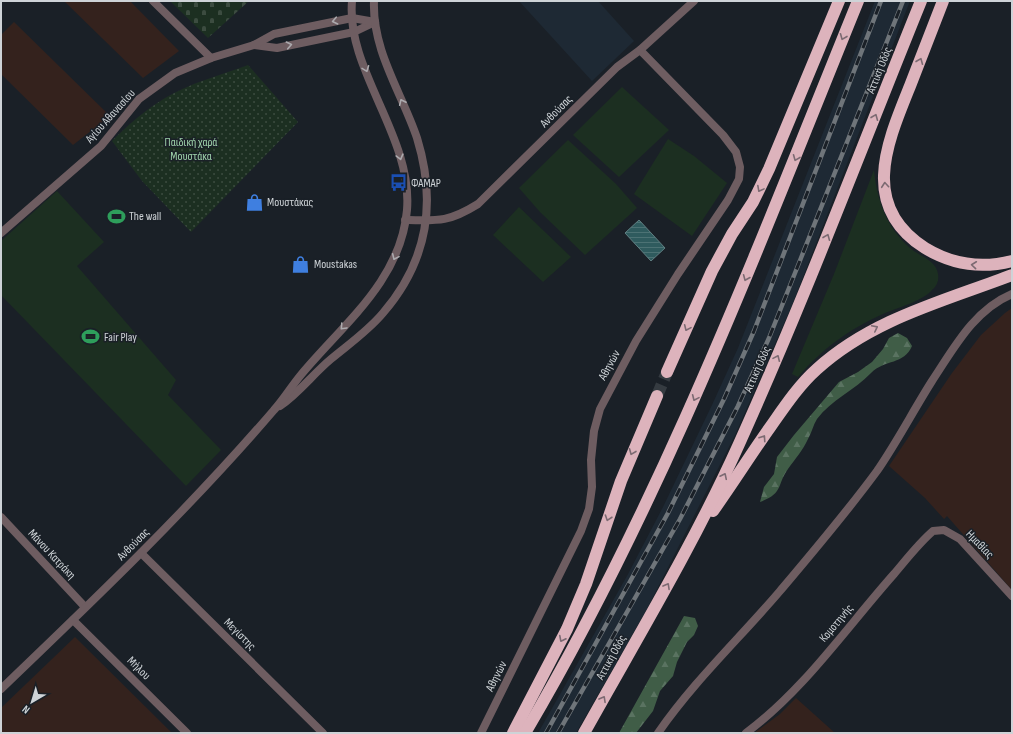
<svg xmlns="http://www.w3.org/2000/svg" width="1013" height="734" viewBox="0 0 1013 734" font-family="'Sofia Sans Condensed',sans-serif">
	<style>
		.built { fill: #1e2934 }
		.industrial { fill: #34221d }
		.grass { fill: #1c2f21 }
		.forest { fill: url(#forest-firs) }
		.cemetery { fill: url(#cemetery-stones) }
		.park { fill: url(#park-dots) }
		.water { fill: url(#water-rules); stroke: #5f7f82 }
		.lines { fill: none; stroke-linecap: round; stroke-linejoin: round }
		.motorway-tunnel { stroke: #353b41; stroke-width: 12; stroke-dasharray: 12 6; stroke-linecap: butt }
		.minor { stroke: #6e5d61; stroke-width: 8 }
		.tertiary { stroke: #6e5d61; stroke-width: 8 }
		.motorway { stroke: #ddb3bc; stroke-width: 12 }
		.rail-casing { stroke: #6f757a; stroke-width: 4.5 }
		.rail { stroke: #1a2027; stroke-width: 3; stroke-dasharray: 9; stroke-linecap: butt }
		.oneway { stroke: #acaaae }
		.oneway2 { stroke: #7c6a72 }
		.labels { text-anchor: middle; stroke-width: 3; stroke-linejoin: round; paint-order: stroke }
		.street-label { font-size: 12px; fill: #ced3d7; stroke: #1a2027 }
		.park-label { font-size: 12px; fill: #a0d4ac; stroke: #1a2027 }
		.poi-label { font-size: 12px; fill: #ced3d7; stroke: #1a2027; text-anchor: start }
	</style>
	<defs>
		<pattern id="forest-firs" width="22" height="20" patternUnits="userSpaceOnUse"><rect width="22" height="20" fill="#405d47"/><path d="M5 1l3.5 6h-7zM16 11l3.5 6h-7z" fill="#5a7361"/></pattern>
		<pattern id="cemetery-stones" width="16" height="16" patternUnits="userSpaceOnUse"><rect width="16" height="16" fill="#1c2f21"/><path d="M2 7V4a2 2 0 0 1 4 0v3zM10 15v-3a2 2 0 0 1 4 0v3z" fill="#3c4c40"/></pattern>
		<pattern id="park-dots" width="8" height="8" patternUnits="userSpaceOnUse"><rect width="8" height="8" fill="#1c2f21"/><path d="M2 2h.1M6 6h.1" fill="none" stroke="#3c4c40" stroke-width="1.8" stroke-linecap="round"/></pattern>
		<pattern id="water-rules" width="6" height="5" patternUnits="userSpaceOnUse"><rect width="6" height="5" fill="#2f5b5e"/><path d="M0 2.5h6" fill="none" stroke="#4c7274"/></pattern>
	</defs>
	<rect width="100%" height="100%" fill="#1a2027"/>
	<g class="built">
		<path d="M519,1H598L634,41L592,81Z"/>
		<path d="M875,1H910L793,303L735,435L647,609L576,733H538L627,576L663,507L712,405L738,348Z"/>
	</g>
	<g class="industrial">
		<path d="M64,1H130L179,51L143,78Z"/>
		<path d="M14,22L110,116L73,145L1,74V35Z"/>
		<path d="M1012,308V590L947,516L944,519L925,498L889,466L952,373L981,335L1005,313Z"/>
		<path d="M75,637L172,733H1V708Z"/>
		<path d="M796,698L835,733H754L780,714Z"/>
	</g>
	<g class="grass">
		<path d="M622,87L669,130L619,177L573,135Z"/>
		<path d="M668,139L694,156L727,183L692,236L634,194Z"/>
		<path d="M568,140L616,184L637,208L585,255L540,212L519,188Z"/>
		<path d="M874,170C877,200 886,227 910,248C918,255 930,258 936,268C940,276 939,284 932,290C923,301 896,308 883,314C848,330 823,348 798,377L792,374L834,274Z"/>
		<path d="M57,191L104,242L77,266L176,380L168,395L221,450L186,486L1,295V241Z"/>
		<path d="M519,207L571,257L543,282L493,235Z"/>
	</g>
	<g class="forest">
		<path d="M898,333L907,338L912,346C904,365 885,359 871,373C855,390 831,400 817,419C813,425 812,432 808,439C803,450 795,459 788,469C776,486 784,493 760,502L764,487L774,474L777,457L794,435L839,382L858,372L872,362L883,349L889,338Z"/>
		<path d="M684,616L695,618L698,626L694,635L687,642L677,662L673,676L660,691L653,711L636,733H619Z"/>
	</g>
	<path class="cemetery" d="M170,1H249L208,38Z"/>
	<path class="park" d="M248,65L298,122L191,232L142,181L112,141C128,125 145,110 165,98C190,83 221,75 248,65Z"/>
	<path class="water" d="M639,220L665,248L651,261L625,233Z"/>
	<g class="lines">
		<path class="motorway-tunnel" d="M657,396L667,372"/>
		<g class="minor">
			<path d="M153,1L211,58"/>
			<path d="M254,45L277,48L354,32L375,22"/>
			<path d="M405,220C439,221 449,222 478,204L617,67L640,50L694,1"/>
			<path d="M1,233L101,146L139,99L175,73L211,58L254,45L274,34L352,18L375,22"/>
			<path d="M1,517L85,607"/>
			<path d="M141,553L323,733"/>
			<path d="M73,620L187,733"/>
			<path d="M481,733L581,531L589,509L592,487L591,460L594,431L600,409L636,341L678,274L728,200L739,179L740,167L736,152L723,135L640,50"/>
			<path d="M658,733C694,681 740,638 780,591C813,552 847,512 877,471C897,442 913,411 932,381C954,348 974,310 1012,294"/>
			<path d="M746,733C804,690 846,628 894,574C906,560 918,544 933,531L944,530L960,539L1012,596"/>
		</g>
		<g class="tertiary">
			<path d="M280,406C299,393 313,374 331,359C349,344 368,331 383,313C428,261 437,203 417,138C402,93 372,51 374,1"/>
			<path d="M1,689C95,599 189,509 274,410C283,400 291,387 300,376C342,325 401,281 407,210C413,136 346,71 352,1"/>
		</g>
		<g class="motorway">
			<path d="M943,1C932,29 921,57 910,86C887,143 859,206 925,248C953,265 981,269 1012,261"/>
			<path d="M667,372L712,271L732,234L753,202L769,169L839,1"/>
			<path d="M713,511C733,483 751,454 771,426C785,406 799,385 817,369C872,319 944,301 1012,275"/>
			<path d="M513,733L567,629L586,584L621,481L657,396"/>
			<path d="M525,733C662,501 757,250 858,1"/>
			<path d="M584,733C637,638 694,544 739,444C805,298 861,149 921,1"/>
		</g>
		<defs>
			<g id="rail">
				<path d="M546,733L668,513L724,399L754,331L881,1"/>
				<path d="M558,733L680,519L738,406L769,338L801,258L903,1"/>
			</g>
		</defs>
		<use href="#rail" class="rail-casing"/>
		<use href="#rail" class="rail"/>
	</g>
	<defs><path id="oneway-chevron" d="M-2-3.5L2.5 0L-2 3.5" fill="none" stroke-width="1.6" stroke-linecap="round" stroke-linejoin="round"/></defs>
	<g class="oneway">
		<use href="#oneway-chevron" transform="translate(335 21) rotate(168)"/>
		<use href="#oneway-chevron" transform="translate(289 45) rotate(-12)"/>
		<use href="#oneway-chevron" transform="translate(366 69) rotate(69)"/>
		<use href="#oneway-chevron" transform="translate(402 102) rotate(-115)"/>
		<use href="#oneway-chevron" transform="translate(400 157) rotate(75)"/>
		<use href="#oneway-chevron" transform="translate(395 257) rotate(114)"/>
		<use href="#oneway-chevron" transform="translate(343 327) rotate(133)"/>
	</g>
	<g class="oneway2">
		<use href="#oneway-chevron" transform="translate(843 37) rotate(112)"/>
		<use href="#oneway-chevron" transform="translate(920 61) rotate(-68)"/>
		<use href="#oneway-chevron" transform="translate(875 117) rotate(-68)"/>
		<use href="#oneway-chevron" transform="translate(796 158) rotate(112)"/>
		<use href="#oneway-chevron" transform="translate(885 185) rotate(-95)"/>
		<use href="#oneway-chevron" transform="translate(760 189) rotate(118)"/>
		<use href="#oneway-chevron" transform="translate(827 237) rotate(-68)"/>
		<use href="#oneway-chevron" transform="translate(974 265) rotate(-174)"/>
		<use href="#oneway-chevron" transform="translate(746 278) rotate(113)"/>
		<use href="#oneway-chevron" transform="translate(687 328) rotate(114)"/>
		<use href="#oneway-chevron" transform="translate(875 328) rotate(-27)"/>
		<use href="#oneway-chevron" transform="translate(777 358) rotate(-66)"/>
		<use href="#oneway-chevron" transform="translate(695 398) rotate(114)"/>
		<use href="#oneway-chevron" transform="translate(763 438) rotate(-56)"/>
		<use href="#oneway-chevron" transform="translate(632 452) rotate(112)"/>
		<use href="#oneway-chevron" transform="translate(724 476) rotate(-64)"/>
		<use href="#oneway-chevron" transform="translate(608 518) rotate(109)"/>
		<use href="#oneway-chevron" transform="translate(667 586) rotate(-61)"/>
		<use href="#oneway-chevron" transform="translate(562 639) rotate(117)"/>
		<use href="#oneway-chevron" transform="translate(603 699) rotate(-61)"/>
	</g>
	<defs>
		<symbol id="bus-bare" viewBox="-9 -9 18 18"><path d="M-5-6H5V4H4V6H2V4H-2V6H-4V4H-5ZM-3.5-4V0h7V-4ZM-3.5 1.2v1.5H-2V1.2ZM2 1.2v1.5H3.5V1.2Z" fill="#1a4fb4" stroke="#1a2027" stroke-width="2.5" paint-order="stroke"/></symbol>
		<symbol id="shop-bare" viewBox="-9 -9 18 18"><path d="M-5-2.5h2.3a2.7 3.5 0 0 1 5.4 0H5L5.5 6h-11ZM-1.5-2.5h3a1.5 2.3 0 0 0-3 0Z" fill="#3f7fe0" stroke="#1a2027" stroke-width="2.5" paint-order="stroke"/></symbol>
		<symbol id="stadium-bare" viewBox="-9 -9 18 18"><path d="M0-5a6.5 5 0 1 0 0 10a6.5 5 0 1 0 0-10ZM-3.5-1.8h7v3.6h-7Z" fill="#2e9e5b" stroke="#1a2027" stroke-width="2.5" paint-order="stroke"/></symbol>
	</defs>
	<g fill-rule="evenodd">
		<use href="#bus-bare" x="386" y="170" width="25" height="25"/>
		<use href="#shop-bare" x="242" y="190" width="25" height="25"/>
		<use href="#stadium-bare" x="104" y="204" width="25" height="25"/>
		<use href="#shop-bare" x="288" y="252" width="25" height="25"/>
		<use href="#stadium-bare" x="78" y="324" width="25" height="25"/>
	</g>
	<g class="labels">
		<g class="street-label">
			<text transform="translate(879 70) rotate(-68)" y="4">Αττική Οδός</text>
			<text transform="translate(556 111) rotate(-45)" y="4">Ανθούσας</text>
			<text transform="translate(110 116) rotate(-48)" y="4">Αγίου Αθανασίου</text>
			<text transform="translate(609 365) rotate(-61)" y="4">Αθηνών</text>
			<text transform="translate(757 369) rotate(-66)" y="4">Αττική Οδός</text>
			<text transform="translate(133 544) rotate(-45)" y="4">Ανθούσας</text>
			<text transform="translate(980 544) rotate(46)" y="4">Ημαθίας</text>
			<text transform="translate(52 554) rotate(47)" y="4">Μάνου Κατράκη</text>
			<text transform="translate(836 623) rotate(-50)" y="4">Κομοτηνής</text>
			<text transform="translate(240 634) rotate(45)" y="4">Μεγίστης</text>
			<text transform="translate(611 657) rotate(-61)" y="4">Αττική Οδός</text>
			<text transform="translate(139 668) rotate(45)" y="4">Μήλου</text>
			<text transform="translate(496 676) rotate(-63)" y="4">Αθηνών</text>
		</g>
		<g class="park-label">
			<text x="191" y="146">Παιδική χαρά<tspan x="191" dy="14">Μουστάκα</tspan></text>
		</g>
		<g class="poi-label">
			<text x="411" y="187">ΦΑΜΑΡ</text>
			<text x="267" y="206">Μουστάκας</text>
			<text x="129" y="220">The wall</text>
			<text x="314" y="268">Moustakas</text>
			<text x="104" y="341">Fair Play</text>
		</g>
	</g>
	<rect width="1013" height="734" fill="none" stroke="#ced3d7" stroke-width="4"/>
	<g transform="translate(32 702) rotate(218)" stroke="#1a2027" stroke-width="3" paint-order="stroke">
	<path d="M0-3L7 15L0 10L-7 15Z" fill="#ced3d7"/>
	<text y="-6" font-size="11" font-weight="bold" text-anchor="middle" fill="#ced3d7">N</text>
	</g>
</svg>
